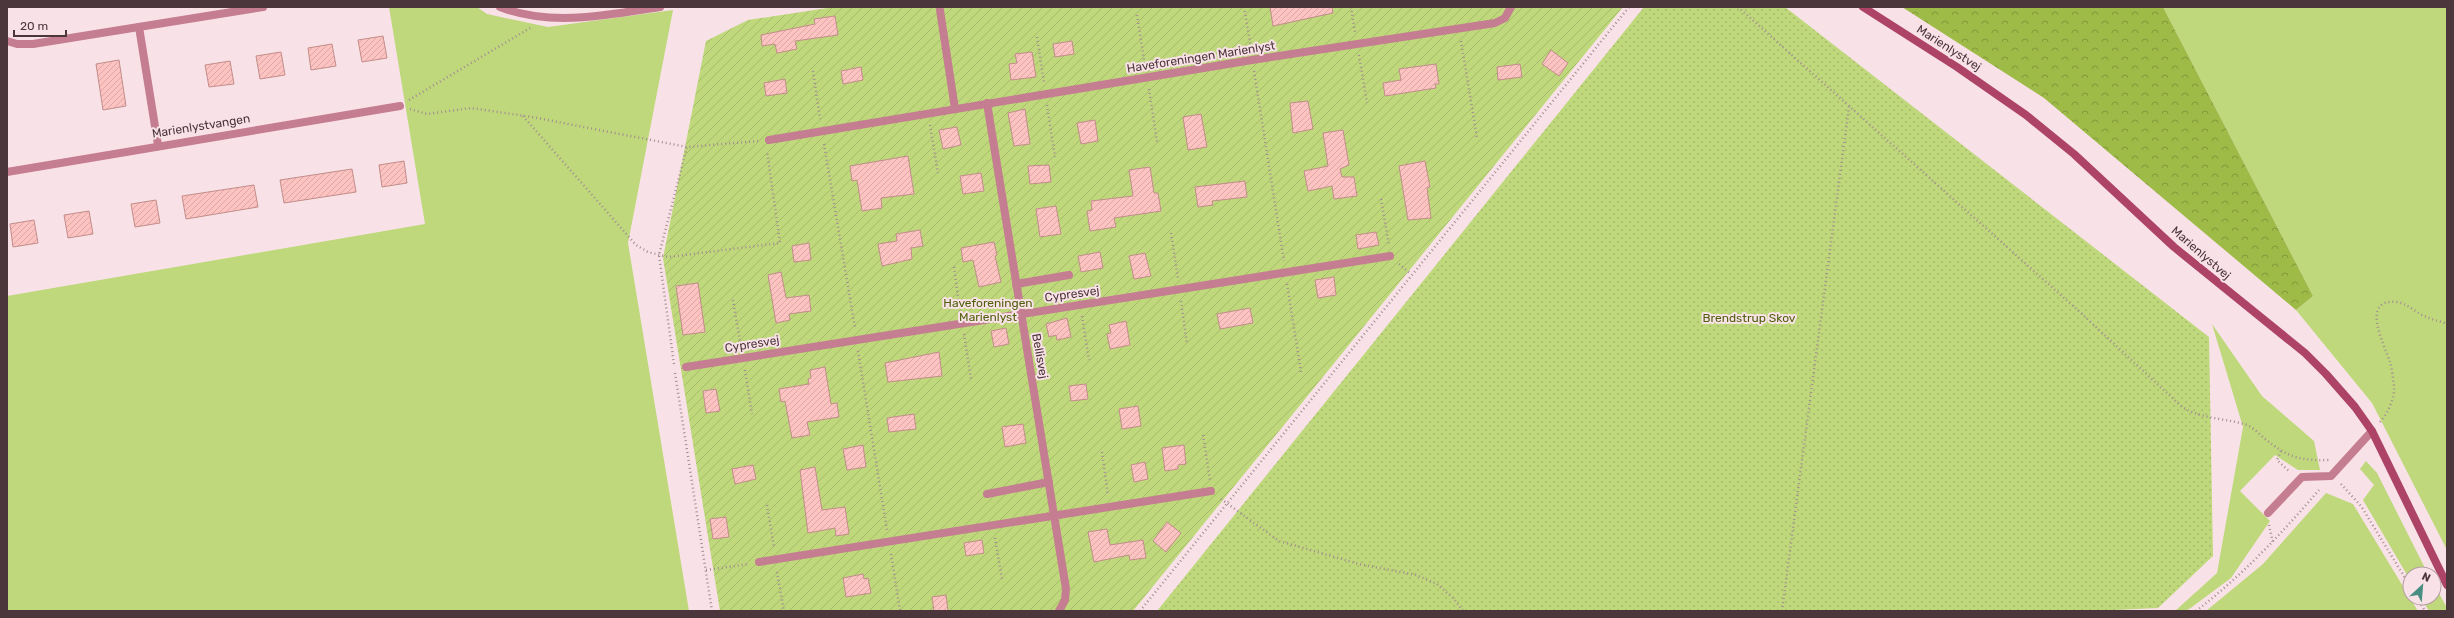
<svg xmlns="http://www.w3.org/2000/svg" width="2454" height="618" viewBox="0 0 2454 618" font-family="Rubik,sans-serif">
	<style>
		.grass { fill: #bed87b }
		.forest { fill: url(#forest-crowns) }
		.park { fill: url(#park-dots) }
		.garden { fill: url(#garden-furrows) }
		.building { fill: url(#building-hatch); stroke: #c28d8a }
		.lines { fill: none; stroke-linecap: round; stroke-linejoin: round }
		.path { stroke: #a38d92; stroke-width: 2.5; stroke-dasharray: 1 3; stroke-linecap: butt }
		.lane { stroke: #c57d91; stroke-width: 8 }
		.street { stroke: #c57d91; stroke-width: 8 }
		.secondary { stroke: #ad4468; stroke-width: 8 }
		.labels { text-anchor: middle; stroke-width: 4; stroke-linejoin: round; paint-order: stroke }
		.street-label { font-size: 12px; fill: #4b363b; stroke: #f9e2e7 }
		.park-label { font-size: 12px; fill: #4e600b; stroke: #f9e2e7 }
	</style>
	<defs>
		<pattern id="forest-crowns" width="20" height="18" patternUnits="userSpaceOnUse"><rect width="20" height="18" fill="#9ebb47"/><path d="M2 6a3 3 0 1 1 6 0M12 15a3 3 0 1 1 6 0" fill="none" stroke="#83993c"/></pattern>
		<pattern id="park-dots" width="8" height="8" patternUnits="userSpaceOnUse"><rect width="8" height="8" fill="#bed87b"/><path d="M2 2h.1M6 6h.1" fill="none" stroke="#a5ba6b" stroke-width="1.8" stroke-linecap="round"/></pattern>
		<pattern id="garden-furrows" width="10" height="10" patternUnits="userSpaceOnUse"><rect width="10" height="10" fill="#bed87b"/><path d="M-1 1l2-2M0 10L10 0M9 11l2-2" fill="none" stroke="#a5ba6b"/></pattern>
		<pattern id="building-hatch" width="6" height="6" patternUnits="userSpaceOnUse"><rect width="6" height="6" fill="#fcc3c0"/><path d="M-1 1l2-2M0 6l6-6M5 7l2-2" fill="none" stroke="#daa8a6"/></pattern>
	</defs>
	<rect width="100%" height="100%" fill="#f9e2e7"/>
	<g class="grass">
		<path d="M389,7H477L487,14L548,27L673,10L628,243L689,611H7V296L425,224Z"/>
		<path d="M2163,7H2447V550L2372,403L2296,310L2313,296Z"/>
		<path d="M2212,324L2262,396L2314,441L2320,470H2298L2275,455L2240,491L2270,521L2231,578L2192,607L2186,611H2175L2217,573L2243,427Z"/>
		<path d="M2366,461L2377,473L2428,574H2410V580L2363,500L2374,485L2360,469Z"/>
		<path d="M2326,493L2353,504L2418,611H2206L2263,564Z"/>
		<path d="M2434,584L2447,608V611H2429L2421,598H2434Z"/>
	</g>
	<path class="forest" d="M1902,7H2163L2313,296L2296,310L2044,98Z"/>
	<path class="park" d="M1644,7H1785L2209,337L2213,556L2158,608L2093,611H1157Z"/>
	<path class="garden" d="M834,7H1623L1133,611H720L663,258L706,41L748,20Z"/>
	<g class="building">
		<path d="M1270,7H1332L1333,13L1273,26Z"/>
		<path d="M835,16L838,35L795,41L797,49L777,53L775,44L762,46L761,35L815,24L814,19Z"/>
		<path d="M383,36L387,58L362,62L358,40Z"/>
		<path d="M1072,41L1074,54L1055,57L1053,44Z"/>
		<path d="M332,44L336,66L311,70L308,48Z"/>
		<path d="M1551,50L1568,63L1559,76L1542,64Z"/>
		<path d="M281,52L285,75L260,79L256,56Z"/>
		<path d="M1032,52L1036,77L1011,80L1009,64L1017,63L1015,54Z"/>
		<path d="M119,60L126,106L103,110L96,64Z"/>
		<path d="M230,61L234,84L209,87L205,65Z"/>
		<path d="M1436,64L1439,84H1435L1436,88L1385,96L1383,83L1401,80L1399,69Z"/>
		<path d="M1520,64L1522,77L1498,80L1497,67Z"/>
		<path d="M861,67L863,80L843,84L841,71Z"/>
		<path d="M785,79L787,93L766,96L764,83Z"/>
		<path d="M1308,101L1313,129L1293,133L1290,103Z"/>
		<path d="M1025,109L1030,144L1014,146L1008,113Z"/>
		<path d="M1201,114L1207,147L1188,150L1183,117Z"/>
		<path d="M1095,120L1098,141L1081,144L1077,123Z"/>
		<path d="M957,127L961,145L943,149L939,130Z"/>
		<path d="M1343,130L1349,165L1340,169L1342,177H1354L1357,196L1334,199L1332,186L1308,191L1304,171L1328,166L1323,133Z"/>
		<path d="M908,156L914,194L881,198L882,208L862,211L857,180L852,181L850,166Z"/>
		<path d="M404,161L407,183L382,187L379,165Z"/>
		<path d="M1425,161L1430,187L1427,188L1431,218L1408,220L1399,166Z"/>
		<path d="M1049,165L1051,182L1030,184L1028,166Z"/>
		<path d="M1150,167L1154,193H1158L1161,211L1114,218L1116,227L1090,231L1087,211L1092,210L1091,201L1133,196L1129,170Z"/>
		<path d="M352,169L356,192L284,203L280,180Z"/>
		<path d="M981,173L984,191L963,194L960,176Z"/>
		<path d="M1245,181L1247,197L1212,201L1213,205L1198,207L1195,187Z"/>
		<path d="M254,185L258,207L186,219L182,196Z"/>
		<path d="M156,200L160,223L135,227L131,204Z"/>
		<path d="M1056,206L1061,234L1040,237L1036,209Z"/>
		<path d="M89,211L93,234L68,238L64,215Z"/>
		<path d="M34,220L38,243L13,247L10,224Z"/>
		<path d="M920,230L923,246L911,248L912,259L882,266L878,244L897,241L896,234Z"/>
		<path d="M1376,232L1379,245L1358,249L1356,235Z"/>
		<path d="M994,242L997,255L995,256L1001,282L979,287L973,260L963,262L961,248Z"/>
		<path d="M809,243L811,260L794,262L792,246Z"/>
		<path d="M1100,252L1103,268L1081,272L1078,256Z"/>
		<path d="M1145,253L1151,276L1134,279L1129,256Z"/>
		<path d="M781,272L786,298L809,295L811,311L789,314L790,320L776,323L768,275Z"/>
		<path d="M1334,277L1336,295L1318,298L1315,280Z"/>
		<path d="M698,283L705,332L683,335L676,286Z"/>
		<path d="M1250,308L1253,323L1220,329L1217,314Z"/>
		<path d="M1067,318L1071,337L1057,340L1056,335L1049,337L1046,324Z"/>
		<path d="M1126,321L1130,345L1110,349L1107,334L1111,333L1109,325Z"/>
		<path d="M1006,328L1009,344L994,347L991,331Z"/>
		<path d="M939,352L942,376L888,382L885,363Z"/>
		<path d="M825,367L831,404L837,403L839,417L807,422L810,435L792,438L785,401L781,402L779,389L809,384L808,379L811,378L810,370Z"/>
		<path d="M1086,384L1088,399L1071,401L1069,386Z"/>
		<path d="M716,389L720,411L706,413L703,391Z"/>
		<path d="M1138,406L1141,426L1122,429L1119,409Z"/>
		<path d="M914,414L916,429L889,432L887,418Z"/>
		<path d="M1023,424L1026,443L1005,447L1002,427Z"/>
		<path d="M863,445L866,467L847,470L843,449Z"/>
		<path d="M1184,445L1186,464L1178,465V469L1165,471L1162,448Z"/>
		<path d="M1145,462L1148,479L1134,482L1131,465Z"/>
		<path d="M753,465L756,479L735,484L732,469Z"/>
		<path d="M815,467L822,510L845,507L849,534L836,536L835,528L808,533L800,470Z"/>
		<path d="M726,517L729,537L713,539L710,519Z"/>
		<path d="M1167,522L1181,533L1166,552L1153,541Z"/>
		<path d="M1107,529L1110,545L1143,540L1146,558L1130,560L1129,555L1094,562L1088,532Z"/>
		<path d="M982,540L984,553L966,556L964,543Z"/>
		<path d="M863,574L864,579L868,578L871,593L846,597L843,578Z"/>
		<path d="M946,595L948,611H934L932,597Z"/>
	</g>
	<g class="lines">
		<g class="path">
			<path d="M1244,7L1251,48"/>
			<path d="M1351,7L1355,32"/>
			<path d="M1738,7L2082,314L2182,407C2202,419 2222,418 2244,424C2252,426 2258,433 2264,438C2287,457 2300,461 2329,460"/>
			<path d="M1137,15L1145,66"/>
			<path d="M1037,37L1044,82"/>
			<path d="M1461,41L1477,138"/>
			<path d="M1359,55L1367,103"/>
			<path d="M813,71L820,119"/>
			<path d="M1254,71L1284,261"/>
			<path d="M1149,89L1157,142"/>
			<path d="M409,100L530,28"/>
			<path d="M1047,105L1055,157"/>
			<path d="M410,109L427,114L471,108L532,117L687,147L758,141"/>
			<path d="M523,116L636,245L648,252L668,257L780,243L767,151"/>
			<path d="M930,125L938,173"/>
			<path d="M824,144L855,328"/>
			<path d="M1381,199L1389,245"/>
			<path d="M1171,233L1178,278"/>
			<path d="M1399,264L1411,274"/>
			<path d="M954,267L960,312"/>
			<path d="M1287,284L1301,372"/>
			<path d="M733,300L741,347"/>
			<path d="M1181,301L1187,344"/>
			<path d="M1082,316L1089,360"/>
			<path d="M964,334L971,379"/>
			<path d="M858,351L887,530"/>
			<path d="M674,364L659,255L687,147"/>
			<path d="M745,370L752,414"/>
			<path d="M675,373L712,611"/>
			<path d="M2380,422C2388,413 2395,398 2394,386C2393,378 2392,369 2390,362C2385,346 2359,298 2397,302C2407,303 2417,314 2427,317C2433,320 2440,321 2447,324"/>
			<path d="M1203,435L1210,480"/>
			<path d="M2281,451L2277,460L2290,472"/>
			<path d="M1102,452L1108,495"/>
			<path d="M2341,484L2361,506L2410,586"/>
			<path d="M1221,499L1279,541L1359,564L1416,575L1437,584L1454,599L1463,611"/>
			<path d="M767,505L774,547"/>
			<path d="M2269,525L2273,543"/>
			<path d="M995,538L1002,579"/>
			<path d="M891,554L900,611"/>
			<path d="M706,570L749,564"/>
			<path d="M777,572L784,611"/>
			<path d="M2417,598L2425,611"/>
			<path d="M1140,611L1629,7"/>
			<path d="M1782,611L1849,107"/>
			<path d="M2196,611C2243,575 2281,534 2319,490"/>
		</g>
		<g class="lane">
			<path d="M500,7C551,27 608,15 660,7"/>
			<path d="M940,10L955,109"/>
			<path d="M139,27L158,145"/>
			<path d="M987,103L1066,589L1065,600L1059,611"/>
			<path d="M769,140L1252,60L1495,23L1505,18L1511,7"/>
			<path d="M1016,284L1069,275"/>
			<path d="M686,367L1390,256"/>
			<path d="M987,494L1049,482"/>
			<path d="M2268,513L2302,477L2331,476L2372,431"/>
			<path d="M759,562L1211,491"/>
		</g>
		<g class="street">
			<path d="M7,41L17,44H33L263,7"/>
			<path d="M7,172L400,106"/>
		</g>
		<path class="secondary" d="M1863,7L1957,67L2026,115L2074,154L2174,247L2305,353L2326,374L2355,407L2372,431L2447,585"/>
	</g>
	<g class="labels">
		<g class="street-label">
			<text transform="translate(1949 48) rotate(33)" y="4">Marienlystvej</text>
			<text transform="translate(1201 57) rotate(-9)" y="4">Haveforeningen Marienlyst</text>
			<text transform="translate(201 126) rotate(-9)" y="4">Marienlystvangen</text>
			<text transform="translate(2201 253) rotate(41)" y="4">Marienlystvej</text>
			<text transform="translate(1072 294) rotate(-8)" y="4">Cypresvej</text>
			<text transform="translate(752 344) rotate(-9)" y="4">Cypresvej</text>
			<text transform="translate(1040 356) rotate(80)" y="4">Bellisvej</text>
		</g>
		<g class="park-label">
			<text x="988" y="307">Haveforeningen<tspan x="988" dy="14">Marienlyst</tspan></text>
			<text x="1749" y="322">Brendstrup Skov</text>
		</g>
	</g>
	<rect width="2454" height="618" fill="none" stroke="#4b363b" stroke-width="16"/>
	<g transform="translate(2422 586) rotate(26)"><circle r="19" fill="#f9e2e7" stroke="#b39da2"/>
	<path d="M0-3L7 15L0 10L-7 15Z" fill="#498e83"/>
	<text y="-6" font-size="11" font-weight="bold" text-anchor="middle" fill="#4b363b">N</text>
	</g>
	<path d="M14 30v6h52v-6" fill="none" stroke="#4b363b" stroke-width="2"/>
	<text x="20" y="30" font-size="12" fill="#4b363b" stroke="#f9e2e7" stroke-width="3" paint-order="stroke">20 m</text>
</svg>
